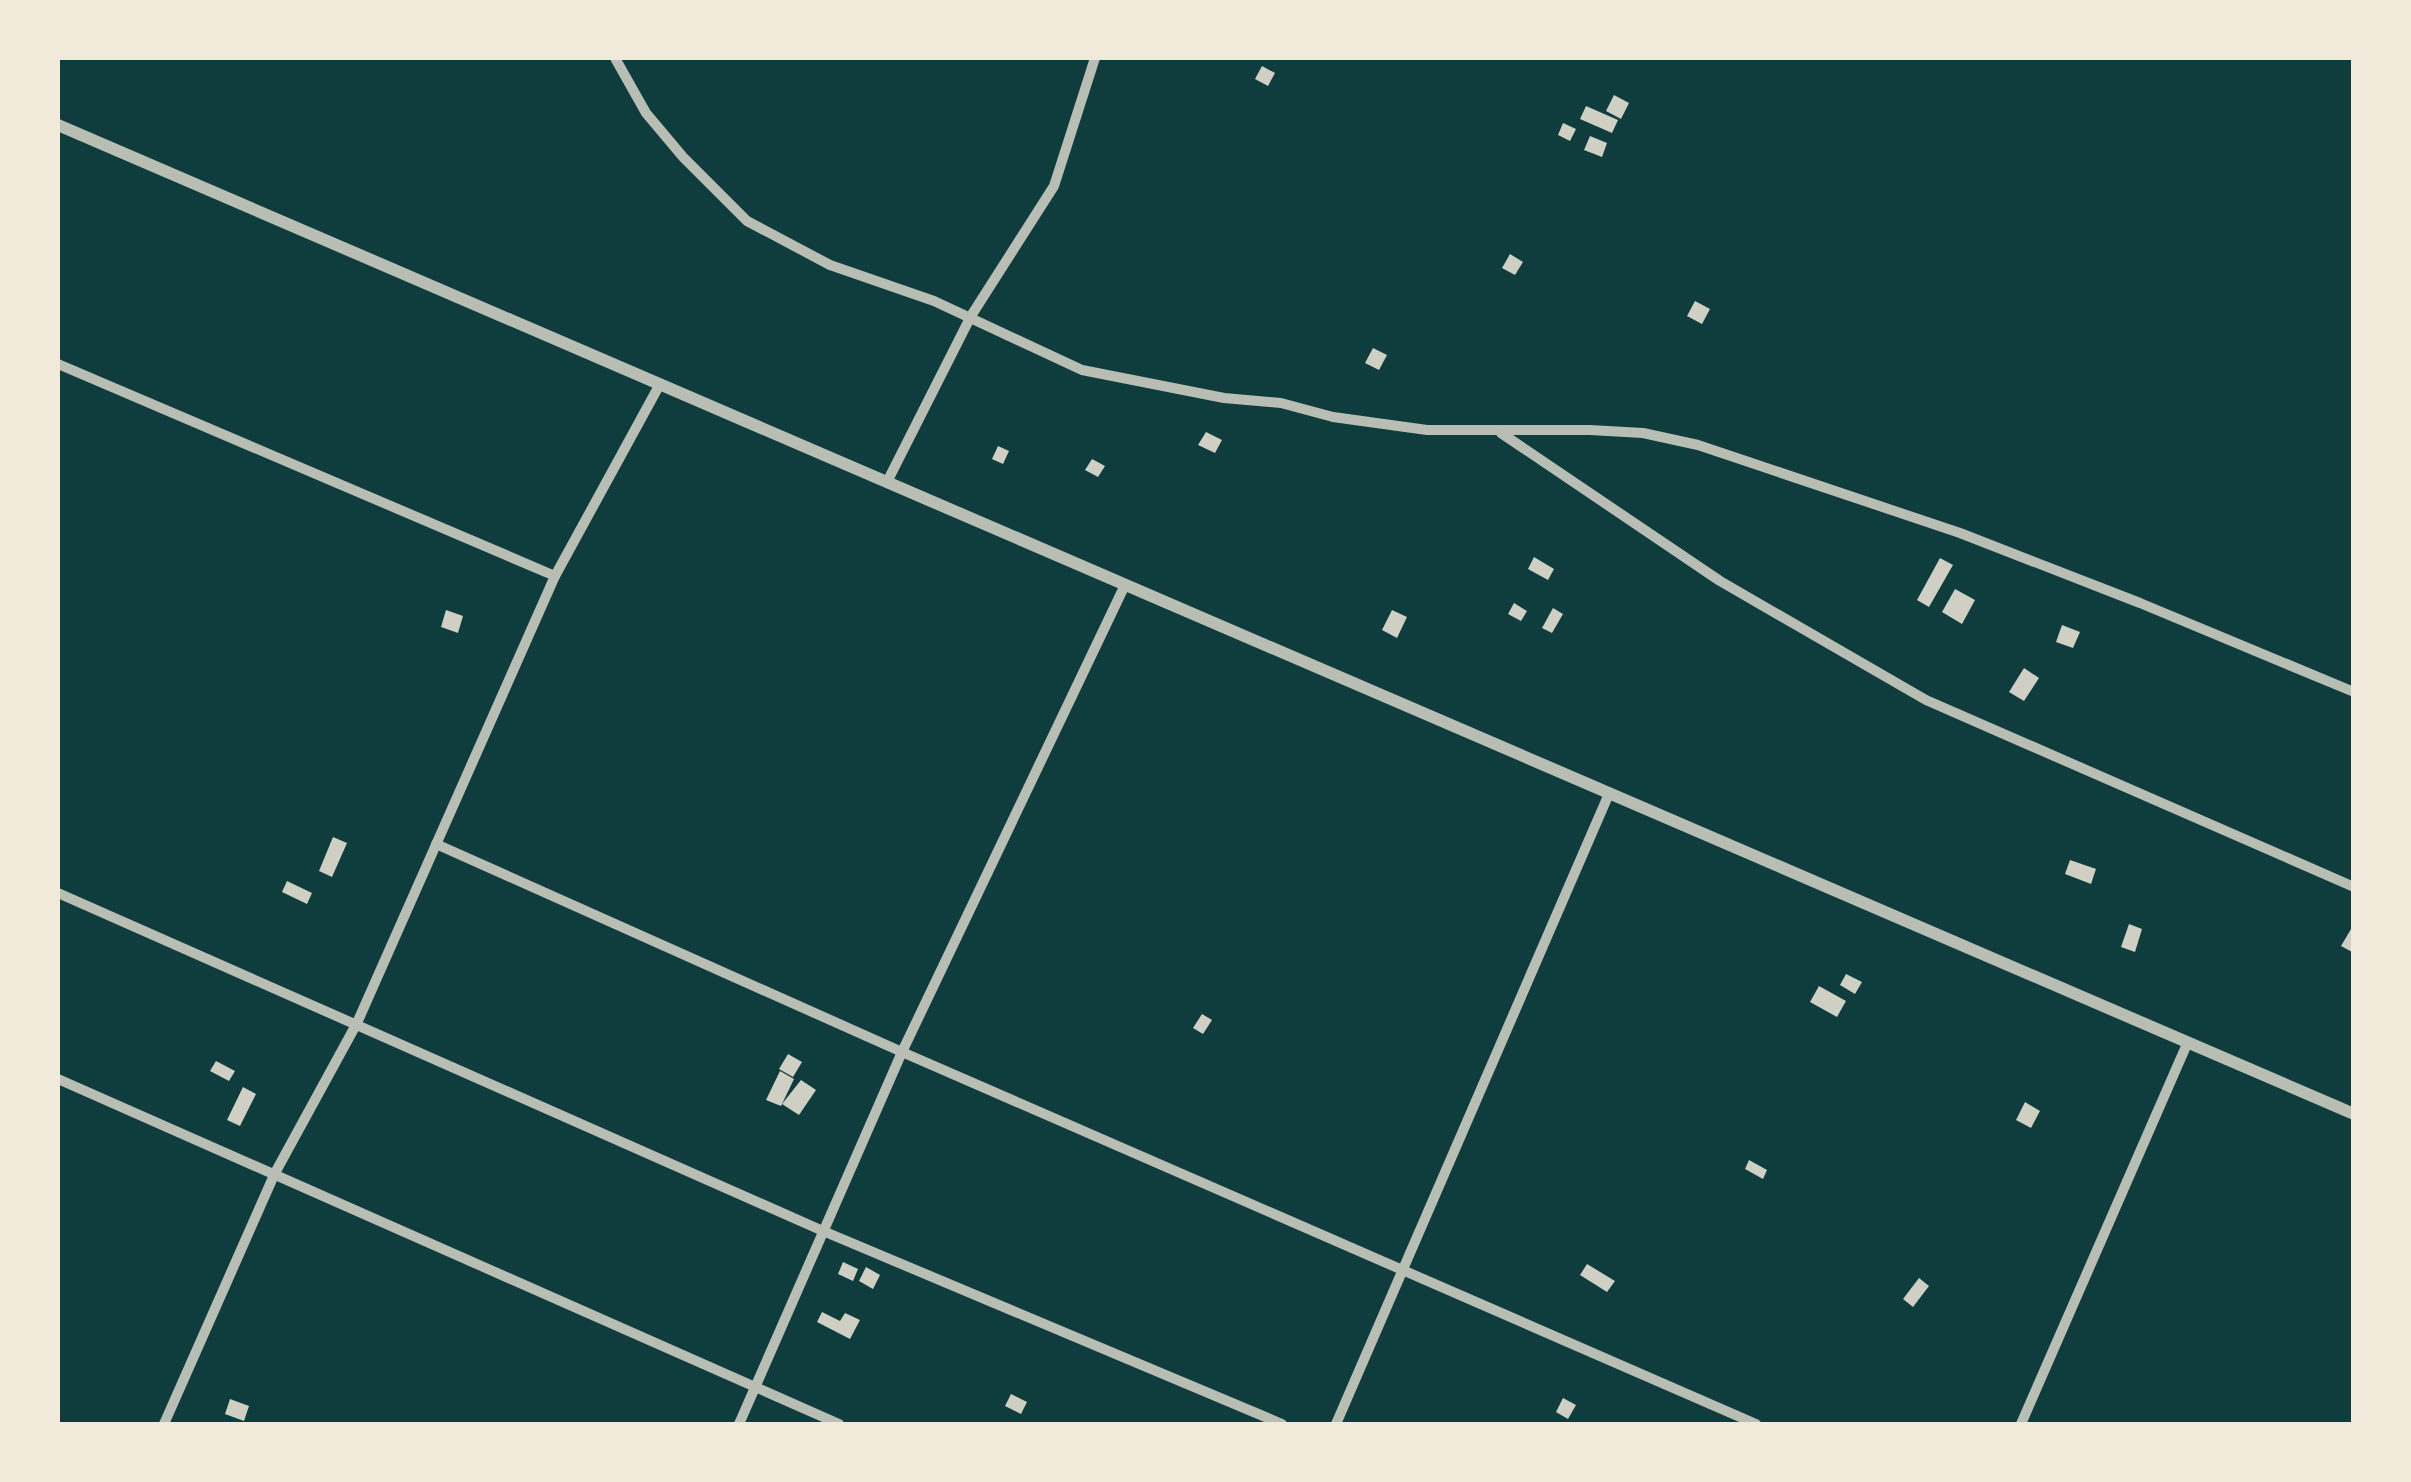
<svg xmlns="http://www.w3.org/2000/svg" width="2411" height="1482" viewBox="0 0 2411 1482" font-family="'Alegreya Sans',sans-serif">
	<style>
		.building { fill: #cfcfc3 }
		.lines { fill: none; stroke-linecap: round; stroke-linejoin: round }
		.minor { stroke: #b8beb3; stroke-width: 10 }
		.tertiary { stroke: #b8beb3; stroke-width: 12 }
	</style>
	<rect width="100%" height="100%" fill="#0f3d3e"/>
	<g class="building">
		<path d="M1262,66L1275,73L1268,86L1255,79Z"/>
		<path d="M1614,95L1629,103L1621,119L1606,111Z"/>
		<path d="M1586,106L1618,120L1612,133L1580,119Z"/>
		<path d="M1563,123L1576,129L1570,141L1558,135Z"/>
		<path d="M1590,136L1607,143L1602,157L1584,150Z"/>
		<path d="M1510,254L1523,262L1515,275L1502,268Z"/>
		<path d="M1695,301L1710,309L1702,324L1687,316Z"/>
		<path d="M1373,348L1387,355L1379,370L1365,363Z"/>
		<path d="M1206,432L1222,440L1215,453L1198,445Z"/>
		<path d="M998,446L1009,451L1003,464L992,459Z"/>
		<path d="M1092,459L1105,466L1098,477L1085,470Z"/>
		<path d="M1534,557L1554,569L1548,580L1528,569Z"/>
		<path d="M1940,558L1953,565L1929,607L1917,600Z"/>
		<path d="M1955,589L1975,600L1962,624L1942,612Z"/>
		<path d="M1514,603L1527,611L1521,621L1508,614Z"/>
		<path d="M1553,608L1563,614L1552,633L1542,628Z"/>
		<path d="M446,610L463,616L458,633L441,627Z"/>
		<path d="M1392,610L1407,617L1397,638L1382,630Z"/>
		<path d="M2062,625L2080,632L2073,648L2056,642Z"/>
		<path d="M2024,668L2039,678L2024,701L2009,692Z"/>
		<path d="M333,837L347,843L332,877L319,871Z"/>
		<path d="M2070,860L2096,869L2091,884L2065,874Z"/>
		<path d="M287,881L312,893L307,904L282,892Z"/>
		<path d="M2129,924L2142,929L2135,952L2121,947Z"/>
		<path d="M2354,924V953L2341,946Z"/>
		<path d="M1846,974L1862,982L1855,994L1840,985Z"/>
		<path d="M1819,986L1846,1001L1837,1017L1810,1002Z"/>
		<path d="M1202,1014L1212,1020L1203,1034L1193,1028Z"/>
		<path d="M788,1054L802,1062L793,1077L779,1069Z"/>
		<path d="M216,1061L235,1071L229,1081L210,1071Z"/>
		<path d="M780,1071L794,1079L781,1106L766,1100Z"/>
		<path d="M801,1080L816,1090L799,1115L782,1104Z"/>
		<path d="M243,1087L256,1094L240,1126L227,1120Z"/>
		<path d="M2025,1102L2040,1111L2031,1128L2016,1120Z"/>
		<path d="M1749,1160L1767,1170L1763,1179L1745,1169Z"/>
		<path d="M843,1262L858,1269L853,1281L838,1274Z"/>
		<path d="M1587,1264L1615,1281L1607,1292L1580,1275Z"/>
		<path d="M866,1267L880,1275L873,1289L859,1281Z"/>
		<path d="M1919,1278L1929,1286L1913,1307L1903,1299Z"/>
		<path d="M822,1312L840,1321L845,1313L860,1320L850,1339L817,1322Z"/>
		<path d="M1011,1394L1027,1402L1021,1414L1005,1406Z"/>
		<path d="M1563,1398L1576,1405L1568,1419L1556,1412Z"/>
		<path d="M230,1399L249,1406L244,1421L225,1414Z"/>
	</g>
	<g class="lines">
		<g class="minor">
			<path d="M615,58L646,113L683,157L747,221L830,265L934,301L1082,370L1224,398L1281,403L1333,417L1427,430H1590L1643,433L1698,445L1960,533L2140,603L2354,692"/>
			<path d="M58,364L555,576"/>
			<path d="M1501,433L1720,581L1926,700L2354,887"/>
			<path d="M887,482L971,316L1054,186L1095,58"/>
			<path d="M436,844L902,1052L1756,1424"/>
			<path d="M58,893L823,1231L1282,1424"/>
			<path d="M58,1079L839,1424"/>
			<path d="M164,1424L275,1173L357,1023L555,576L660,384"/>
			<path d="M739,1424L902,1052L1125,585"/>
			<path d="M1336,1424L1608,796"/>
			<path d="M2021,1424L2187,1044"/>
		</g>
		<path class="tertiary" d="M58,125L2354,1114"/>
	</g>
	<rect width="2411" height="1482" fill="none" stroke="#f1e9da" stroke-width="120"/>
</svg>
